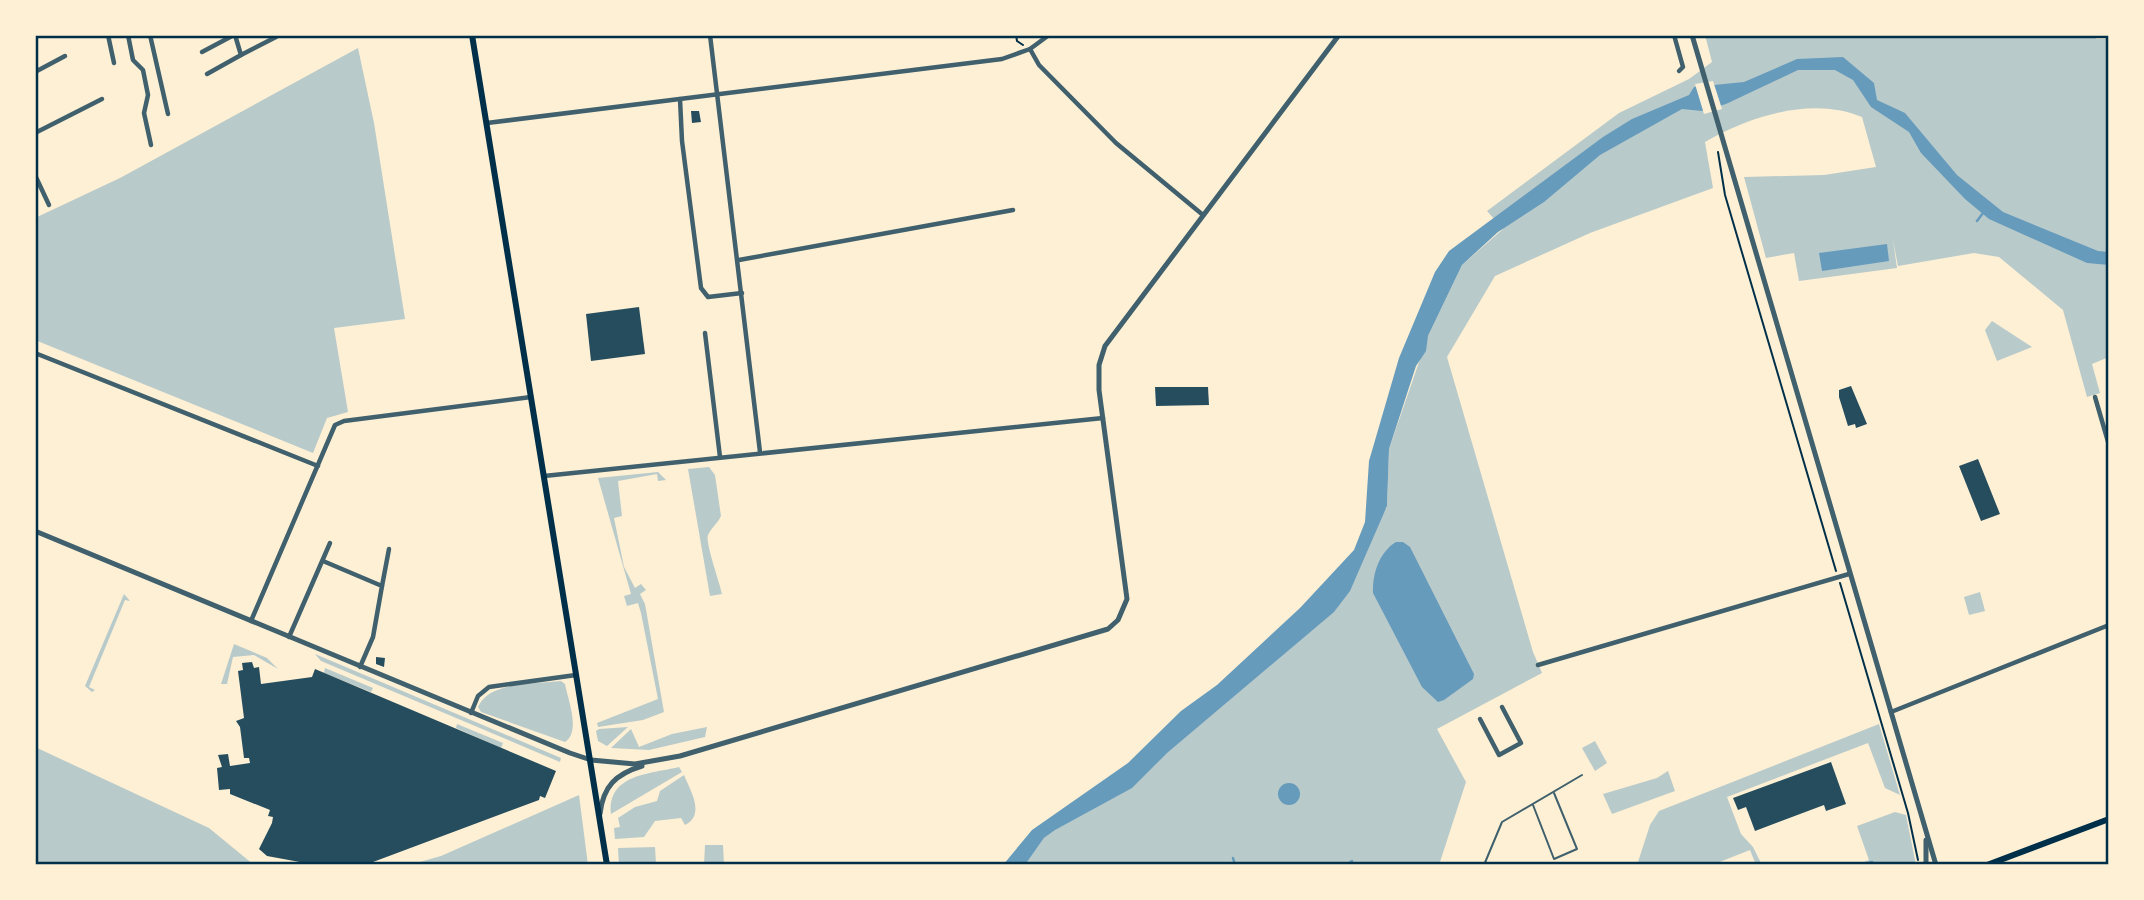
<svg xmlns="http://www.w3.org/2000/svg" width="2144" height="900" viewBox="0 0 2144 900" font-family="Mulish,sans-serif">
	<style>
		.green { fill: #b9caca }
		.water { fill: #669bbc }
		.pier { fill: #fdf0d5 }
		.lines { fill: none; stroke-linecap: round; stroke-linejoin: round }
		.stream { stroke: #669bbc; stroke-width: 2.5 }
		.building { fill: #264d5e }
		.path { stroke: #003049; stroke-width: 2 }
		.service { stroke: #3f606c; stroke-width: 2 }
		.minor { stroke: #3f606c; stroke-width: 4.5 }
		.tertiary { stroke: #3f606c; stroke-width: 5 }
		.secondary { stroke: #003049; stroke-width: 6 }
		.neatline { fill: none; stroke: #003049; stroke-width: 2.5 }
	</style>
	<rect width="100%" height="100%" fill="#fdf0d5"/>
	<g class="green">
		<path d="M1705,35H2095L2096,39H2109V357L2092,364L2100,393L2087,397L2063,310L1999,257L1974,253L1898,266L1893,240L1897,268L1799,281L1794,253L1766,258L1744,177L1824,175L1876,167L1862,117C1812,96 1750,116 1705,142L1713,188L1590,233L1495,276L1447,357L1533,652L1542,673L1437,729L1466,782L1439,865H1025L1044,838L1315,627L1387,507L1389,449L1428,336L1462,265L1503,229L1487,211L1619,113L1689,79L1712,62Z"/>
		<path d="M358,48L374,123L405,319L334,328L348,412L327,418L313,453L35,340V218L120,178Z"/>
		<path d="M1992,321L2032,347L1997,361L1985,330Z"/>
		<path d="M709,467L715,475L721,516C718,523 711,528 708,535C705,542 719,581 722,594L710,596L688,469Z"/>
		<path d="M658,472L666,480L658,481L657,474L618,481L622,516L614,518L624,567L635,588L641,584L646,590L640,594L645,604L664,712L643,720L598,727L597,723L658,699L641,613L638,603L627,606L624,596L631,594L598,478Z"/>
		<path d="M1980,592L1985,611L1969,615L1964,597Z"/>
		<path d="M124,594L130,601L125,600L89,687L95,690L92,692L85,686Z"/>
		<path d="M234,644L267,658L278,669L254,655L233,657L227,684H221Z"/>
		<path d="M315,654L561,758L560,762L321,661Z"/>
		<path d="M325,668L373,688L371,692L324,673Z"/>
		<path d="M561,681L565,684C568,700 581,732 565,742L481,712L478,707C489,681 536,684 561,681Z"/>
		<path d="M457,724L503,743L501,748L456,728Z"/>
		<path d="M1879,724L1900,795L1885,788L1868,743L1727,797L1741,834L1753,847L1762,865H1756L1750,850L1712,865H1637L1650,825L1659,811Z"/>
		<path d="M628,727L607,746L598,741L596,731L599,729Z"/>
		<path d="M707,727L705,737L649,750L611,748L631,729L639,747L672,734Z"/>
		<path d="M1595,741L1607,763L1595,771L1582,748Z"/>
		<path d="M35,747L209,828L254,865H35Z"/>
		<path d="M679,767L682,772L611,814C607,774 650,774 679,767Z"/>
		<path d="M1668,771L1675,791L1612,814L1603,794L1657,778Z"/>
		<path d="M684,775C690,790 706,815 685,825L681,818L655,821L644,837L615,839L614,828L620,827L618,818L635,807L657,801L660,791Z"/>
		<path d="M579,795L588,865H409L441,856Z"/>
		<path d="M1895,812L1906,815L1916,865H1856L1869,860L1857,826Z"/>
		<path d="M705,845H723L724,865H704Z"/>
		<path d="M655,847L656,864L683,862V865H619L618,848Z"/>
	</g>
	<g class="water">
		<path d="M1843,57L1874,83L1877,100L1905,113L1957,175L2003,212L2098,251L2109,252V265L2087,263L1989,219L1965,199L1921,153L1909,132L1871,107L1853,80L1835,70H1798L1726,104L1702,111L1682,109L1600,155L1544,202L1498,232L1462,265L1428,336L1426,351L1416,366L1389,449L1387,506L1350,591L1334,612L1167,753L1132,788L1055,830L1044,838L1025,865H1003L1032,830L1128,763L1181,711L1217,685L1300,608L1354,550L1365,522L1369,461L1399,358L1435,272L1449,251L1603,137L1632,119L1689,95L1694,87L1744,82L1797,59Z"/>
		<path d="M1887,244L1889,261L1822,271L1819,253Z"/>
		<path d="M1396,542H1403L1410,547L1474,674L1473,679L1444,700L1438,702L1422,687L1373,593C1372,575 1379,552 1396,542Z"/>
		<circle cx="1289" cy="794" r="11"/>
	</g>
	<path class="pier" d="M1713,81L1722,109L1704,114L1695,84Z"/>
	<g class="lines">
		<g class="stream">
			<path d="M1977,221L1983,213"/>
			<path d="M1233,858L1235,865"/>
			<path d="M1346,865L1352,861"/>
			<path d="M1864,865L1872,862"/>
		</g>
	</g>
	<g class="building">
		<path d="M691,111H699L701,122L692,123Z"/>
		<path d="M639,307L645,354L591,361L586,314Z"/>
		<path d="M1851,386L1867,424L1856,428L1855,424L1848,426L1839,397V390Z"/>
		<path d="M1155,387H1208L1209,405L1156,406Z"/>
		<path d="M1978,459L2000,514L1981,521L1959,466Z"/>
		<path d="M376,657L385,658L384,667L376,664Z"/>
		<path d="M252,662L254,668L259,667L261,684L312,677L315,669L556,771L545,798L540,796L539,800L365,865H316L267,856L259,849L272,823L273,817L268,816L270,810L230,794V789L219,790L217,768L222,767L218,755L228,754L230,766L250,763L249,758H244L240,727L236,721L244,718L238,671L243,670L242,663Z"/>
		<path d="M1831,762L1846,804L1826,811L1824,805L1755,831L1746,807L1738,810L1733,798Z"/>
	</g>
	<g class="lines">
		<g class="path">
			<path d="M1016,35L1017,41L1023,45"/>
			<path d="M1718,152L1725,195L1836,571"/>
			<path d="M1840,583L1908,813L1918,860"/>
		</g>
		<g class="service">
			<path d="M1533,805L1554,859L1577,849L1554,793"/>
			<path d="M1484,865L1502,822L1582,775"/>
		</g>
		<g class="minor">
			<path d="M108,35L114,63"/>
			<path d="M128,35L133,60L143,70L148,95L144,113L151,145"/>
			<path d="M150,35L168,114"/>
			<path d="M710,35L760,452"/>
			<path d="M1674,35L1683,67L1679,71"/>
			<path d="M1030,49L1039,65L1116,143L1203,215"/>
			<path d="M202,52L234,35"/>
			<path d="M241,55L276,37"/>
			<path d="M35,72L65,56"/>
			<path d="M207,74L241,55L235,35"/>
			<path d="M680,99L682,141L701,288L708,297L742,293"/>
			<path d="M487,123L1002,59L1030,49L1049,35"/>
			<path d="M35,133L102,99"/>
			<path d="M35,175L49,205"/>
			<path d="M739,260L1013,210"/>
			<path d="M705,333L720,457"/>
			<path d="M35,353L318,466"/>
			<path d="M2095,397L2109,445"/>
			<path d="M544,476L1103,418"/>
			<path d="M323,561L382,586L373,637L360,667"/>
			<path d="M382,586L389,549"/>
			<path d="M251,621L335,425L344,421L531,397"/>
			<path d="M289,637L330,543"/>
			<path d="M1538,665L1849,574"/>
			<path d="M1891,712L2109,625"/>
			<path d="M471,713L478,696L489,687L576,675"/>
			<path d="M1480,719L1499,755L1521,743L1502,707"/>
		</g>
		<g class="tertiary">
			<path d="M1692,35L1936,865"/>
			<path d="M35,531L570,753L591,760L635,764L680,756L1108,629L1118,620L1127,599L1099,390V365L1105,346L1339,35"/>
			<path d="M600,814C603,786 616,774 642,766"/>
			<path d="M1926,840V865"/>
		</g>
		<g class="secondary">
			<path d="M472,35L607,865"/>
			<path d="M1987,865L2109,819"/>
		</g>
	</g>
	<rect width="2144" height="900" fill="none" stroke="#fdf0d5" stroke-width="74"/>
	<rect x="37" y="37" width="2070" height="826" class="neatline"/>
</svg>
